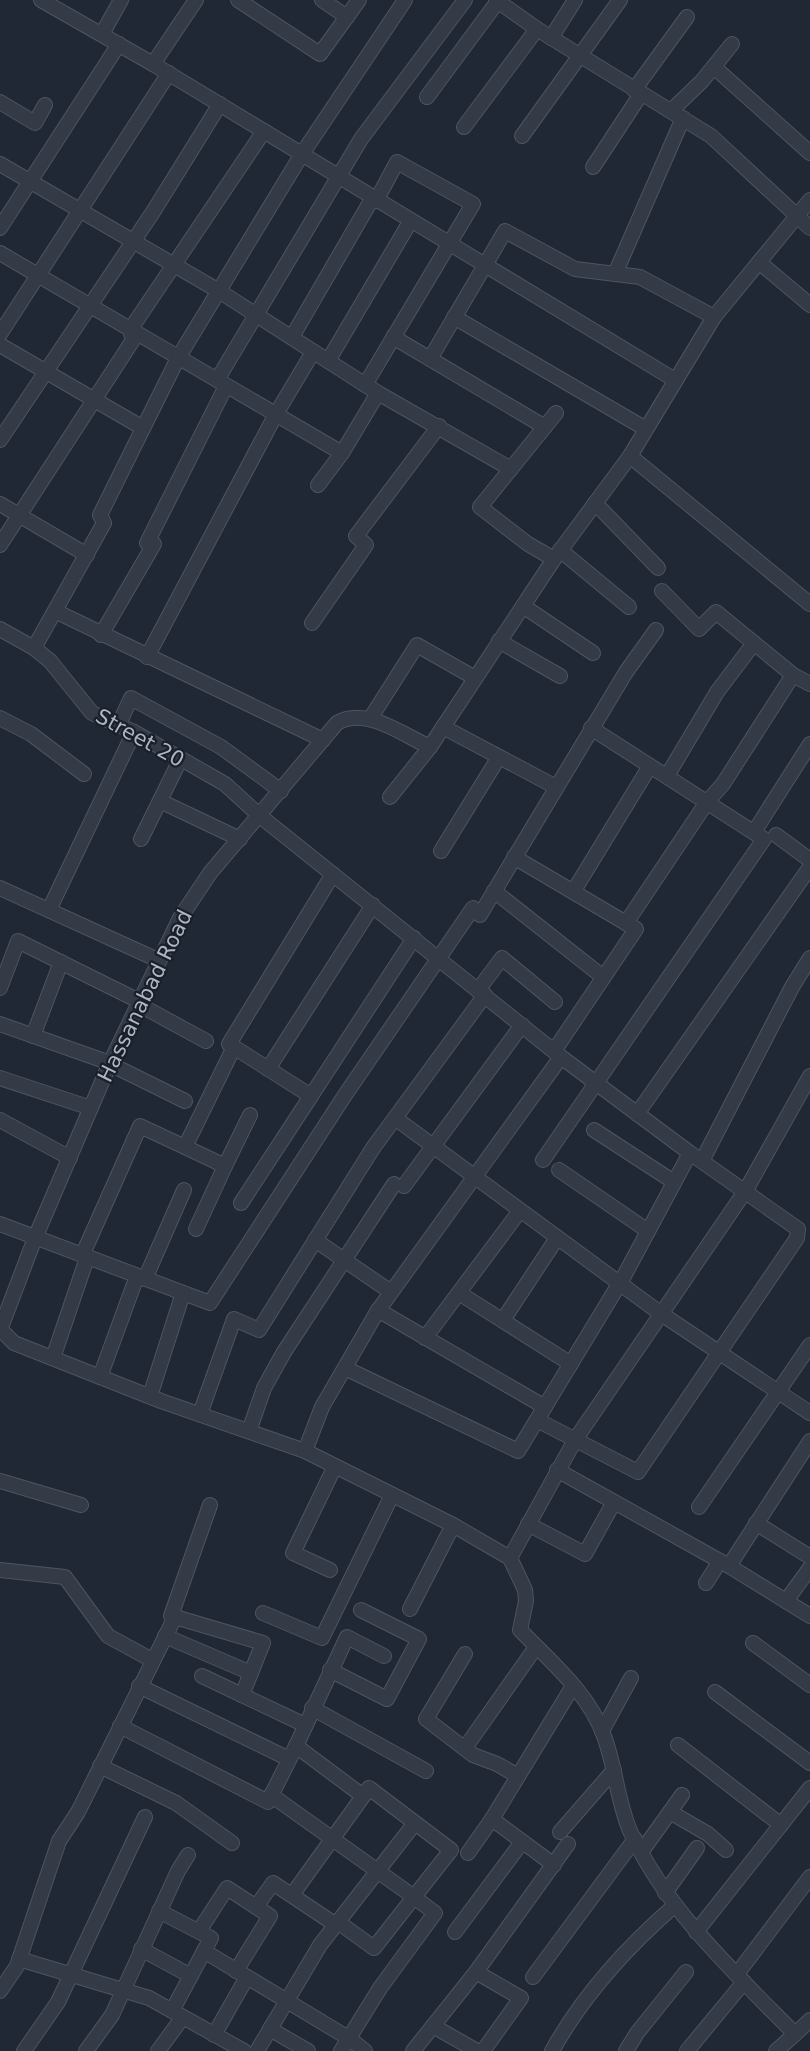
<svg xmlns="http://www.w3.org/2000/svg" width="810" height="2051" viewBox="0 0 810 2051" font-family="'DejaVu Sans',sans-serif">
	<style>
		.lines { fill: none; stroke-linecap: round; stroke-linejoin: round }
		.minor-casing { stroke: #4e5561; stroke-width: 16 }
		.minor { stroke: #343a46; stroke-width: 14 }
		.labels { text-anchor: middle; stroke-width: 4.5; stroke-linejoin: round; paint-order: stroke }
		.street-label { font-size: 21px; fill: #aeb5c3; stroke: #19202a }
	</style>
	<rect width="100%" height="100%" fill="#212835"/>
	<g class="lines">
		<defs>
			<g id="minor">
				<path d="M41,0L153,64L675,380"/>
				<path d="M238,0L320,54L359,0"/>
				<path d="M322,0L347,17"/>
				<path d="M496,0L537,29L711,136L810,228"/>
				<path d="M102,34L121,0"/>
				<path d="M551,38L575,0"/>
				<path d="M153,64L196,0"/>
				<path d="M714,67L810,153"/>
				<path d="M634,90L687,17"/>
				<path d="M427,97L498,1"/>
				<path d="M0,102L35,123L45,105"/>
				<path d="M671,111L702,81L732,44"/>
				<path d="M464,127L537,29"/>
				<path d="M522,136L620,0"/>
				<path d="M0,164L219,291L378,393L511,469"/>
				<path d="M593,167L641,94"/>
				<path d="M0,228L119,44"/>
				<path d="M0,253L342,453"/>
				<path d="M759,262L810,305"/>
				<path d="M615,274L683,118"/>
				<path d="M454,317L646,429"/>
				<path d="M0,334L169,73"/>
				<path d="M292,337L372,199"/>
				<path d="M393,337L545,427"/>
				<path d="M0,345L143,428"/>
				<path d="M430,359L505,231L575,269L640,277L714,317"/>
				<path d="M328,361L410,222"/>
				<path d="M217,380L361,139L465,0"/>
				<path d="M365,385L473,204L397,162L376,201"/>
				<path d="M0,440L153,212L220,104"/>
				<path d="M630,456L810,604"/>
				<path d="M318,485L342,453L378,393"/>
				<path d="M595,503L658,568"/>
				<path d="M0,504L87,555"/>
				<path d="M0,545L133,340L130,330L264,131"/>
				<path d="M560,550L629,607"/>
				<path d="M554,559L528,544L480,507L556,413"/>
				<path d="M662,591L699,629L716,612L793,675L810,684"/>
				<path d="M523,606L593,653"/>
				<path d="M55,611L323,740"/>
				<path d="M312,623L366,545L356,536L439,426"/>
				<path d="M0,629L34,648L50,661L92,713L134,732L225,784L260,816L561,1057L690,1153L798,1229L797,1238L638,1472L537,1420"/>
				<path d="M101,635L154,544L147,543L226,386"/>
				<path d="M499,641L560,676"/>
				<path d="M34,648L104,523L100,515L178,358L302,154L405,0"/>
				<path d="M147,657L276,414L313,352"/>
				<path d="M0,718L31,734L84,774"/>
				<path d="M370,719L417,645L475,678"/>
				<path d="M118,726L131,698L221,747L281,791"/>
				<path d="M443,727L556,787"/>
				<path d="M667,776L717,692L754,643"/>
				<path d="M390,797L430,747L554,559L630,456L714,317L810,200"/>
				<path d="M160,801L240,839"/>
				<path d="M754,832L810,744"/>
				<path d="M776,835L810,860"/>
				<path d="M141,839L180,760"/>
				<path d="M441,851L499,757"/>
				<path d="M514,857L636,929L554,1051"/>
				<path d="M333,874L229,1044L311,1096L414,938"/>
				<path d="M0,888L158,960"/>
				<path d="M494,891L603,977"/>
				<path d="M573,892L650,766"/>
				<path d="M49,910L134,732"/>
				<path d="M626,923L707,802L723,784L793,675"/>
				<path d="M0,988L18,941L139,1001"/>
				<path d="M478,990L502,958L555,1002"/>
				<path d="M138,1004L206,1041"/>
				<path d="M0,1024L110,1063"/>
				<path d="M33,1036L61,962"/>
				<path d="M110,1064L185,1101"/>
				<path d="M268,1069L373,905"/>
				<path d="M0,1078L91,1108"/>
				<path d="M637,1114L810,867"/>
				<path d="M395,1118L660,1313L810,1413"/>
				<path d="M0,1120L70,1158"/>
				<path d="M594,1130L674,1182"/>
				<path d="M185,1147L225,1166L250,1115"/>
				<path d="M543,1160L764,839L591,728"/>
				<path d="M702,1161L792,987L810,958"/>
				<path d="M559,1170L648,1231"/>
				<path d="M404,1186L522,1025"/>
				<path d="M241,1203L311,1096"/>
				<path d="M0,1224L210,1303L345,1095L473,908L480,915L626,672L656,630"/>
				<path d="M196,1229L225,1166"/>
				<path d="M315,1240L391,1292"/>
				<path d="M82,1256L140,1126L185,1147L234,1047"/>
				<path d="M145,1279L184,1190"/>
				<path d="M459,1293L571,1364"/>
				<path d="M378,1310L545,1407"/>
				<path d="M503,1320L557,1238"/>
				<path d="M0,1329L14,1343L161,1401L305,1451L453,1525L510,1558L525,1590L526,1601L520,1630C550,1661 589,1693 604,1736C616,1768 617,1802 631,1833C669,1913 734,1972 795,2034L776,2051"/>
				<path d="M0,1330L35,1238L110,1063L180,918L210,873L337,723C366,706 403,735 430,747"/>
				<path d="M425,1338L519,1212"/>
				<path d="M53,1358L87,1258"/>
				<path d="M345,1368L518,1451L624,1276L690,1153"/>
				<path d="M100,1377L137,1276"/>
				<path d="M150,1396L183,1293"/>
				<path d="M200,1414L234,1319L259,1330L373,1148L485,995"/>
				<path d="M249,1431L264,1388L284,1352L394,1184"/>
				<path d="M305,1451L322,1407L377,1312L561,1057"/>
				<path d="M557,1470L720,1561"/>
				<path d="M0,1481L81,1505"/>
				<path d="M699,1507L810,1345"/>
				<path d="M756,1523L810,1557"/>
				<path d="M528,1524L585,1554L614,1502"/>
				<path d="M510,1558L575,1440L746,1190L810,1076"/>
				<path d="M729,1566L810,1616"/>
				<path d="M0,1570L65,1577L108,1636L152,1660"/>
				<path d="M330,1570L293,1553L335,1466"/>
				<path d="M706,1583L720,1561L729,1566L810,1441"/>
				<path d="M786,1601L810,1568"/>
				<path d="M410,1609L453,1525"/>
				<path d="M263,1613L322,1638L392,1495"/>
				<path d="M175,1617L263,1643L242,1695"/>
				<path d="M165,1636L251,1673"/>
				<path d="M753,1643L810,1685"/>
				<path d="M465,1654L426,1719L473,1755L497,1764L518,1776"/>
				<path d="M330,1670L387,1699L419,1639L361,1610"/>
				<path d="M202,1676L305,1725"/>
				<path d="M139,1686L289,1759"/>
				<path d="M715,1692L810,1763"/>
				<path d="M312,1708L426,1771"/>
				<path d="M120,1726L268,1802L296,1746"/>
				<path d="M602,1731L631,1678"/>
				<path d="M678,1745L781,1825"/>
				<path d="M465,1748L536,1647"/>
				<path d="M100,1766L176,1803L232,1843"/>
				<path d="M271,1795L414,1897L374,1948L338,1922"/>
				<path d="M363,1796L296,1746L347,1637L384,1656"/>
				<path d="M670,1812L708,1834L726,1850"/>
				<path d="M492,1819L573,1686"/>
				<path d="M560,1832L614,1770"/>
				<path d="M642,1851L682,1795"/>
				<path d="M468,1853L492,1819L554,1865"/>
				<path d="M665,1893L697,1848"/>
				<path d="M292,1895L369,1788L451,1850L414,1897L435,1913L380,1988L341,2051"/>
				<path d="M256,1907L273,1883L336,1925"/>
				<path d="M159,1911L211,1938L172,2011"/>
				<path d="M199,1931L227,1888L270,1916L236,1971"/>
				<path d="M455,1932L522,1842"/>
				<path d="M696,1932L810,1788"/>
				<path d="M141,1949L191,1976"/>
				<path d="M204,1951L350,2039L365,2051"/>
				<path d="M19,1959L149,1998L244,2051"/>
				<path d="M476,1972L521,1998L483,2051"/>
				<path d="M737,1974L810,1877"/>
				<path d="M533,1977L635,1839"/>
				<path d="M0,1991L17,1966L59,1841L78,1812L175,1617L171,1616L210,1505"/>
				<path d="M433,2026L477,2051"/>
				<path d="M270,2029L308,2051"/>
				<path d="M795,2034L810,2020"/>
				<path d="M214,2035L247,1977"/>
				<path d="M24,2051L58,2002L145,1817"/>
				<path d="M86,2051L112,2015L178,1871L188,1855"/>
				<path d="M158,2051L183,2017"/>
				<path d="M257,2051L320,1945L415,1823"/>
				<path d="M413,2051L476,1972L568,1844"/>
				<path d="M552,2051C583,1995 626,1948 674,1906"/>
				<path d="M626,2051L637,2033L686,1972"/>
				<path d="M687,2051L744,1982"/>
			</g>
		</defs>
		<use href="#minor" class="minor-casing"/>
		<use href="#minor" class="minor"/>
	</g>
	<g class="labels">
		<g class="street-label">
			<text transform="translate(140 738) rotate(29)" y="7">Street 20</text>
			<text transform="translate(145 996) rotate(-64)" y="7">Hassanabad Road</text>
		</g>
	</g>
</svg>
